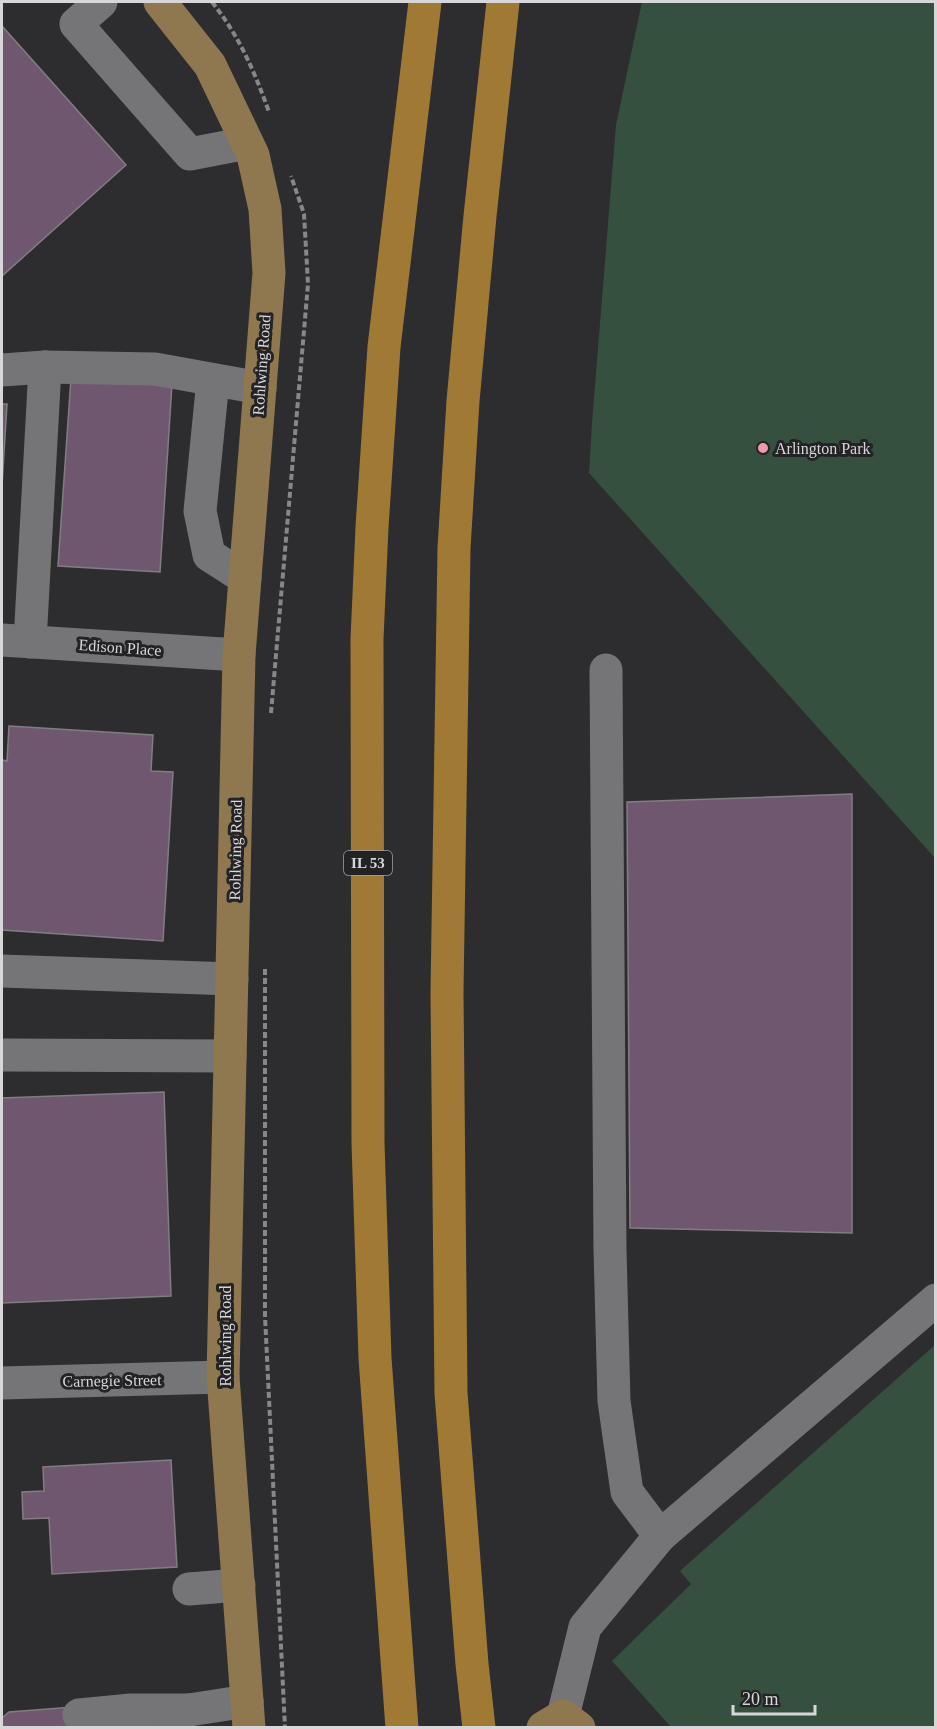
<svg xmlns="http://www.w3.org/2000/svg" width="937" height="1729" viewBox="0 0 937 1729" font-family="Georgia,serif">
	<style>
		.green { fill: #365040 }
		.building { fill: #705770; stroke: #807e80; stroke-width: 1.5 }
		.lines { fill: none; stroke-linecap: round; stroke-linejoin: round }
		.path { stroke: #878789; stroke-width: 4; stroke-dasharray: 6 3; stroke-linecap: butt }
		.minor { stroke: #757578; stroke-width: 33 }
		.major { stroke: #8f774f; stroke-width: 33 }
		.highway { stroke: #a07934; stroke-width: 33 }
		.poi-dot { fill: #f39aa8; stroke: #232326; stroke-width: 2 }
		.labels { text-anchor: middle; stroke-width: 6; stroke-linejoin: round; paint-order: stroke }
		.shield { fill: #232326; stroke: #a1a1a3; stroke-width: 1.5 }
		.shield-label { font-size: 15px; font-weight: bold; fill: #d7d7d9 }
		.street-label { font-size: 16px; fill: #d7d7d9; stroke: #232326 }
		.poi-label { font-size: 16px; fill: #d7d7d9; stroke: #232326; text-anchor: start }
	</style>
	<rect width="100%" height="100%" fill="#2d2d2f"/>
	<g class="green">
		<path d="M642,2H935V858L589,473L592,423L616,125Z"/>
		<path d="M935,1345V1727H671L612,1661L691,1584L680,1571Z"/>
	</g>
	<g class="building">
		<path d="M2,26L126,165L2,276Z"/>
		<path d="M71,378L172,384L160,572L58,566Z"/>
		<path d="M2,404H7L2,486Z"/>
		<path d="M9,726L153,735L151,771L173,772L163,941L2,930V760L7,761Z"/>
		<path d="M852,794V1233L630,1228L627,802Z"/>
		<path d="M164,1092L171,1296L2,1303V1098Z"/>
		<path d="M171,1460L177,1567L52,1574L49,1518L23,1519L22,1492L44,1491L43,1467Z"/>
		<path d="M73,1707L74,1728H2V1718L9,1712Z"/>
	</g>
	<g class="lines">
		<g class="path">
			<path d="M212,2C239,36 254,70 269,112"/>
			<path d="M271,713L308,284L304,214L291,176"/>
			<path d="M265,969V1316L285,1728"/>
		</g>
		<g class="minor">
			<path d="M101,2L76,24L190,154L247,143"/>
			<path d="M2,370L45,367L155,369L260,388"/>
			<path d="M213,380L200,511L209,555L245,578"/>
			<path d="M2,640L239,655"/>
			<path d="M30,642L45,367"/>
			<path d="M606,670L610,1250L614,1401L627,1492L660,1536"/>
			<path d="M2,971L232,979"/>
			<path d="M2,1055L230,1056"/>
			<path d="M2,1383L223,1377"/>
			<path d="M189,1589L239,1585"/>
			<path d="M79,1715L131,1710H189"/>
			<path d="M563,1716L585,1627L660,1536L936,1300"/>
			<path d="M171,1724L189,1710L247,1701"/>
		</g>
		<g class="major">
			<path d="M160,2L210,65L253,155L265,209L269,273L239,655L223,1377L249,1728"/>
			<path d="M543,1728L563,1716L579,1728"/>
		</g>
		<g class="highway">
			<path d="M402,1728L375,1358L368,1143L367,639L372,527L384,347L425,2"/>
			<path d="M479,1728L472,1664L451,1393L447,992L454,548L463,401L480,216L503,2"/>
		</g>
	</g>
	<circle class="poi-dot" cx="763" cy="448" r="6"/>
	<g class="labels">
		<rect class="shield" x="344" y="851" width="48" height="24" rx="4.5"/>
		<g class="shield-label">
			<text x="368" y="868">IL 53</text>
		</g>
		<g class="street-label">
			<text transform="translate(261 365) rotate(-86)" y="6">Rohlwing Road</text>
			<text transform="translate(120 647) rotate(4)" y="6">Edison Place</text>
			<text transform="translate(235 850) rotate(-89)" y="6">Rohlwing Road</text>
			<text transform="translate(225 1336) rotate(-90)" y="6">Rohlwing Road</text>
			<text transform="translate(112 1380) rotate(-1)" y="6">Carnegie Street</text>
		</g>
		<g class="poi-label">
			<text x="775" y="454">Arlington Park</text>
		</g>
	</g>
	<rect width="937" height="1729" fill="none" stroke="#d7d7d9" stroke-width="6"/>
	<path d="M733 1705v9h82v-9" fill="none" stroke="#d7d7d9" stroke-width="3"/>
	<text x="742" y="1705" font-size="18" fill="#d7d7d9" stroke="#232326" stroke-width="4.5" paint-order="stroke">20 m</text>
</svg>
